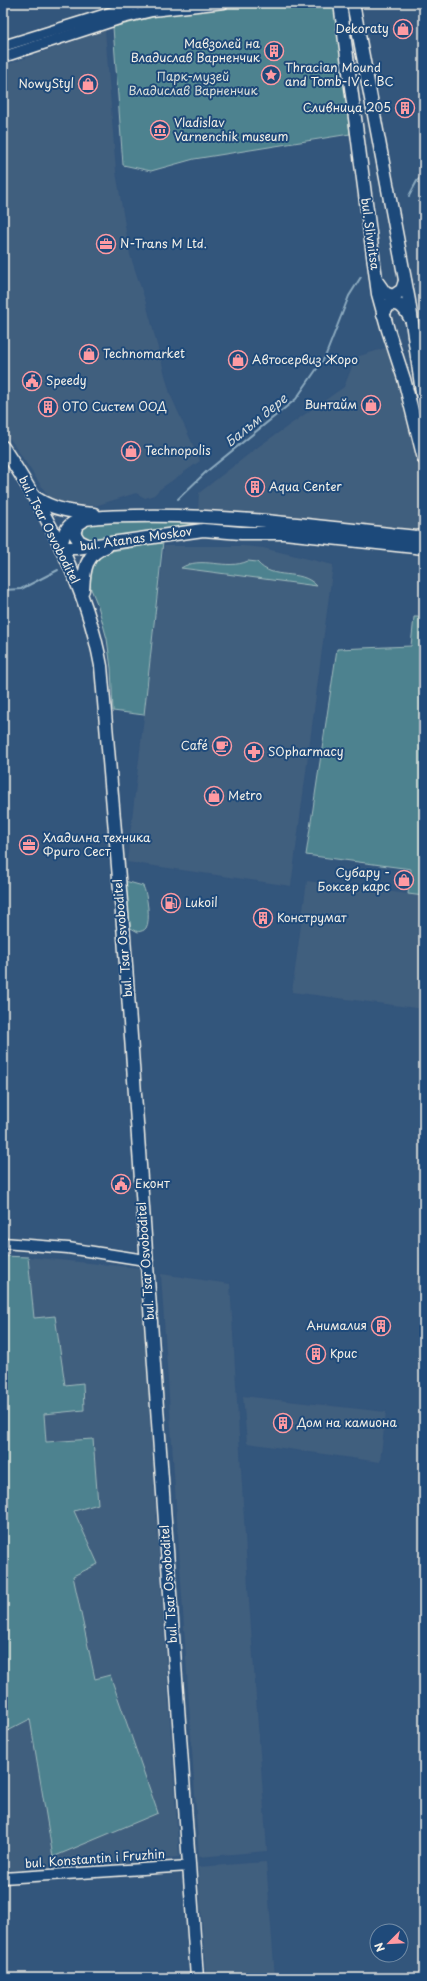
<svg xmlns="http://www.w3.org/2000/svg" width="427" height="1981" viewBox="0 0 427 1981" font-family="'Playpen Sans',sans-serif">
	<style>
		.built { fill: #415e7e }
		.green { fill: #4d828f; stroke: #a0babc }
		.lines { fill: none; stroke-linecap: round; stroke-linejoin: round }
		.stream { stroke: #8caabf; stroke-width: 2 }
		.tertiary-casing { stroke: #f4f1e8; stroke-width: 13 }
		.secondary-casing { stroke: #f4f1e8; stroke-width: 15 }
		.tertiary { stroke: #1f4a7a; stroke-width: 10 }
		.secondary { stroke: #1f4a7a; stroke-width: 12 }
		.labels { text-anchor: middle; stroke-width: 4; stroke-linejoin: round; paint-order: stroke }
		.poi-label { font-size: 12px; fill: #f4f1e8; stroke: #1f4a7a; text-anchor: start }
		.park-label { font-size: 12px; fill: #dbe0db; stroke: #1f4a7a }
		.street-label { font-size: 12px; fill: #f4f1e8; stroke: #1f4a7a }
		.water-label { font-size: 13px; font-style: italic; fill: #dadfde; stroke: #1f4a7a }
	</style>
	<rect width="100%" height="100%" fill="#33567c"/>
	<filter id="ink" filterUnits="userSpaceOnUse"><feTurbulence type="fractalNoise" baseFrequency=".025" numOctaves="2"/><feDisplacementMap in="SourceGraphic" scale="8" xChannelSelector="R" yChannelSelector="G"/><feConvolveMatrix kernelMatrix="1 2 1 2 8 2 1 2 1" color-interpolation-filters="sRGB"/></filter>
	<g filter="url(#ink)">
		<g class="built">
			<path d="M105,30L116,172L130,255L146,303L170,394L200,461L160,489L154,495L145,498L136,493L98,505L73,507L50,499L3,428V66Z"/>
			<path d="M389,347L419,455L424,482V527L418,530L198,511L199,493L258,447L344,387L356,357Z"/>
			<path d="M164,546H243L263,548L333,565L291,886L127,862Z"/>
			<path d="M307,881L424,896V1009L292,992Z"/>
			<path d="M424,1226V1290L416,1289Z"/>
			<path d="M28,1257L140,1268L179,1857L3,1871V1733L30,1719L53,1857L110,1675L95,1680L73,1576L98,1564L74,1511L93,1439L46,1442L44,1413L83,1384L65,1386L55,1316L34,1318Z"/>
			<path d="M161,1274L230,1284L248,1587L267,1851L199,1857Z"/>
			<path d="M243,1396L386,1412L380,1462L247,1443Z"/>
			<path d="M266,1862L275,1978H206L198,1867Z"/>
		</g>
		<g class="green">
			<path d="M284,3H335L350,134L194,159L151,171L123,165L113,27L178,11Z"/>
			<path d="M212,520L332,534L238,526L196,524L88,542L78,531L88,523Z"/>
			<path d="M163,542L144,715L113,711L111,668L107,639L98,606L91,589L89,576L91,565L96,557L106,552Z"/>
			<path d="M248,561L257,562C274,582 299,567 317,586L181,568C201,555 226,571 248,561Z"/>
			<path d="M414,617H424V896L408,894L411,869L306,855L337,649L411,646Z"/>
			<path d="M125,881L143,886C147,893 151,921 146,928C144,931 141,931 138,932L129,927Z"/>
			<path d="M3,1256L28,1257L34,1318L55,1316L65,1385L83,1383L84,1410L44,1414L46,1442L93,1439L98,1504L74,1511L98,1564L73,1576L95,1679L110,1675L158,1813L53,1857L30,1719L3,1733Z"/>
		</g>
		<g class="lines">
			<g class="stream">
				<path d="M409,196L417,181L424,174"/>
				<path d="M178,499L206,472L296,399L325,357L349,296L361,277"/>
				<path d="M3,590L21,589L58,570"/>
			</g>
			<defs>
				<g id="tertiary">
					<path d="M3,46L142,3"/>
					<path d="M3,57L119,19L152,11L224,3"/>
					<path d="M3,1243L68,1248L145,1260"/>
					<path d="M3,1878L189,1866"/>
				</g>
				<g id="secondary">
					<path d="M340,3L378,294L388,330L404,379L424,459"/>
					<path d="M353,3L409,301L424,406"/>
					<path d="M378,283L385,293L393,296L402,290L405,281"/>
					<path d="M383,314L389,305C400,301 405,309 410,318"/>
					<path d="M3,447C47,514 87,587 101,666L124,937L197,1978"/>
					<path d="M36,498C54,510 72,512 94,514"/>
					<path d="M83,521L77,525L74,533L79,541L89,546"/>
					<path d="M61,548C63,538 64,527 75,522C88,516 120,516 135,516C229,514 323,527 416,537L424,536"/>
					<path d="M61,548H76L203,530L241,533H284L424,548"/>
					<path d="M83,590C84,570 85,554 107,546"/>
				</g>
			</defs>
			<use href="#tertiary" class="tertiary-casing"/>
			<use href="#secondary" class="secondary-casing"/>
			<use href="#tertiary" class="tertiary"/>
			<use href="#secondary" class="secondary"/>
		</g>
	</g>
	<defs>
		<symbol id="shop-ring" viewBox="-11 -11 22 22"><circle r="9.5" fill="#1f4a7a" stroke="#ff9aa2" stroke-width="1.5"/><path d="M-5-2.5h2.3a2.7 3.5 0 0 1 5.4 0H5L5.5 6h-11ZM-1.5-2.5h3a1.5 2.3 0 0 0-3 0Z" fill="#ff9aa2"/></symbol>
		<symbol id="building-ring" viewBox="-11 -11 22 22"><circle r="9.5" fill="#1f4a7a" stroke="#ff9aa2" stroke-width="1.5"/><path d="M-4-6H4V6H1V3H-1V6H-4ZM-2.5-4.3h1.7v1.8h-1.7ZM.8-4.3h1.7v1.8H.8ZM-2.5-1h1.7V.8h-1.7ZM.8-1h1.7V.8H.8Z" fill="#ff9aa2"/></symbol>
		<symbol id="sight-ring" viewBox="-11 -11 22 22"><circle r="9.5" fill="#1f4a7a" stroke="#ff9aa2" stroke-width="1.5"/><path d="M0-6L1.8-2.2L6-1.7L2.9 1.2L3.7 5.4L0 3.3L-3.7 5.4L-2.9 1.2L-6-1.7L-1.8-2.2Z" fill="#ff9aa2"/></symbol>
		<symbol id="museum-ring" viewBox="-11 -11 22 22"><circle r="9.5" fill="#1f4a7a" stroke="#ff9aa2" stroke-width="1.5"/><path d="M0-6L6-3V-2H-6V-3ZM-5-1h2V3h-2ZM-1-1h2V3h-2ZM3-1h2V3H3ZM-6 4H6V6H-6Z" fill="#ff9aa2"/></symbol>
		<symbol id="office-ring" viewBox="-11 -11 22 22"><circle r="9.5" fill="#1f4a7a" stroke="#ff9aa2" stroke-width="1.5"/><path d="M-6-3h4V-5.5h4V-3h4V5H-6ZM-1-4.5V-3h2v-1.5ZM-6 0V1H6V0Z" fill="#ff9aa2"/></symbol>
		<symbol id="civic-ring" viewBox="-11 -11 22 22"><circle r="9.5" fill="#1f4a7a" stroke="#ff9aa2" stroke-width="1.5"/><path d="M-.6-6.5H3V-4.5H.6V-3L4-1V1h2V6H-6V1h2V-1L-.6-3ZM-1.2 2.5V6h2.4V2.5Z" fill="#ff9aa2"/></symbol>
		<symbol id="cafe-ring" viewBox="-11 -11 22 22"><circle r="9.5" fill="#1f4a7a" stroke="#ff9aa2" stroke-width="1.5"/><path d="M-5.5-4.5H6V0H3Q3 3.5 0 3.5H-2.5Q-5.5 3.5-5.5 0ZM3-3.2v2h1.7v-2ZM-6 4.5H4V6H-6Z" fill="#ff9aa2"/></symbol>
		<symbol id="pharmacy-ring" viewBox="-11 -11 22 22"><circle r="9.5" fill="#1f4a7a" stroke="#ff9aa2" stroke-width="1.5"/><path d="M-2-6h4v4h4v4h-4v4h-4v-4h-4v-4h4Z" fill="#ff9aa2"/></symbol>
		<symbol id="fuel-ring" viewBox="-11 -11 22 22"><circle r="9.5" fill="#1f4a7a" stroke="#ff9aa2" stroke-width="1.5"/><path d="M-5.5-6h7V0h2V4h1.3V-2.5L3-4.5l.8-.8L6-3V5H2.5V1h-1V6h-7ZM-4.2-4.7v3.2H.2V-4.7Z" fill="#ff9aa2"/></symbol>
	</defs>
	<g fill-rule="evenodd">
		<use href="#shop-ring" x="392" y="18" width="22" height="22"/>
		<use href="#building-ring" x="263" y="40" width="22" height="22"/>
		<use href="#sight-ring" x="260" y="64" width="22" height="22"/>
		<use href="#shop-ring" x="77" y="73" width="22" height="22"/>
		<use href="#building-ring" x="394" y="97" width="22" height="22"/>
		<use href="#museum-ring" x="149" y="119" width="22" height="22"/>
		<use href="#office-ring" x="95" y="233" width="22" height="22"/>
		<use href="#shop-ring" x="78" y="343" width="22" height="22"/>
		<use href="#shop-ring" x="227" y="349" width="22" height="22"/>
		<use href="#civic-ring" x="21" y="370" width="22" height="22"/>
		<use href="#shop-ring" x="360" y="394" width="22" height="22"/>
		<use href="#building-ring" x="37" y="396" width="22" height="22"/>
		<use href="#shop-ring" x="120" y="440" width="22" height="22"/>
		<use href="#building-ring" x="244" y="476" width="22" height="22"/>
		<use href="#cafe-ring" x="211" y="735" width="22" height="22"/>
		<use href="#pharmacy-ring" x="243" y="741" width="22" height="22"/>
		<use href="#shop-ring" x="203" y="785" width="22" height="22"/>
		<use href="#office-ring" x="18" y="834" width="22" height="22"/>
		<use href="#shop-ring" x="393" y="869" width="22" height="22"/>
		<use href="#fuel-ring" x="160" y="892" width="22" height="22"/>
		<use href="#building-ring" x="252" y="907" width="22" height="22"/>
		<use href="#civic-ring" x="110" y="1173" width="22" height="22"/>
		<use href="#building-ring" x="370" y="1315" width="22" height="22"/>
		<use href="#building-ring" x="305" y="1343" width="22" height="22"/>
		<use href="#building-ring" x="272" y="1412" width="22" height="22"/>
	</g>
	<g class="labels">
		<g class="poi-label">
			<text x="389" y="33" text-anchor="end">Dekoraty</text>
			<text x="260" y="48" text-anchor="end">Мавзолей на<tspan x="260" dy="14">Владислав Варненчик</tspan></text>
			<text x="285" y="72">Thracian Mound<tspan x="285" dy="14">and Tomb-IV c. BC</tspan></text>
			<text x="74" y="88" text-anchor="end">NowyStyl</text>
			<text x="391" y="112" text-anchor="end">Сливница 205</text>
			<text x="174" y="127">Vladislav<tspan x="174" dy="14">Varnenchik museum</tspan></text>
			<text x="120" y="248">N-Trans M Ltd.</text>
			<text x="103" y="358">Technomarket</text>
			<text x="252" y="364">Автосервиз Жоро</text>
			<text x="46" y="385">Speedy</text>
			<text x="357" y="409" text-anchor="end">Винтайм</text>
			<text x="62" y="411">ОТО Систем ООД</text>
			<text x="145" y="455">Technopolis</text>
			<text x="269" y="491">Aqua Center</text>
			<text x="208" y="750" text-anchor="end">Café</text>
			<text x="268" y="756">SOpharmacy</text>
			<text x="228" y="800">Metro</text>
			<text x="43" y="842">Хладилна техника<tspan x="43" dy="14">Фриго Сест</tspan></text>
			<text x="390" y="877" text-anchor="end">Субару -<tspan x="390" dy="14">Боксер карс</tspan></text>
			<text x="185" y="907">Lukoil</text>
			<text x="277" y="922">Конструмат</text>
			<text x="135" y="1188">Еконт</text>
			<text x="367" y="1330" text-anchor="end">Анималия</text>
			<text x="330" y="1358">Крис</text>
			<text x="297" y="1427">Дом на камиона</text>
		</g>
		<g class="park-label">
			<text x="193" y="81">Парк-музей<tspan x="193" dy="14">Владислав Варненчик</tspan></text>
		</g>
		<g class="street-label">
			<text transform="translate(370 234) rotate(82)" y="4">bul. Slivnitsa</text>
			<text transform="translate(49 530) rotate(63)" y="4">bul. Tsar Osvoboditel</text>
			<text transform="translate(136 539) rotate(-8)" y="4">bul. Atanas Moskov</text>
			<text transform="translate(123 938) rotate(-95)" y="4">bul. Tsar Osvoboditel</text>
			<text transform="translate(146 1261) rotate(-94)" y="4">bul. Tsar Osvoboditel</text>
			<text transform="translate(169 1584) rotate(-94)" y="4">bul. Tsar Osvoboditel</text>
			<text transform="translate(95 1859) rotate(-4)" y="4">bul. Konstantin i Fruzhin</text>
		</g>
		<g class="water-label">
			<text transform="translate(256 420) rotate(-39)" y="5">Балъм дере</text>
		</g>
	</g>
	<rect width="427" height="1981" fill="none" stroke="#1f4a7a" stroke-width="16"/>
	<rect x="8" y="8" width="411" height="1965" fill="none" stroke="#f4f1e8" stroke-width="1.5" filter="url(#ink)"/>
	<g transform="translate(389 1943) rotate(246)"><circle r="19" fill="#1f4a7a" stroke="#748da6"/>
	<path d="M0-3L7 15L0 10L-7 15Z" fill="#ff9aa2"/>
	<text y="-6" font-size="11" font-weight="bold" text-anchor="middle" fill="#f4f1e8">N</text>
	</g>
</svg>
